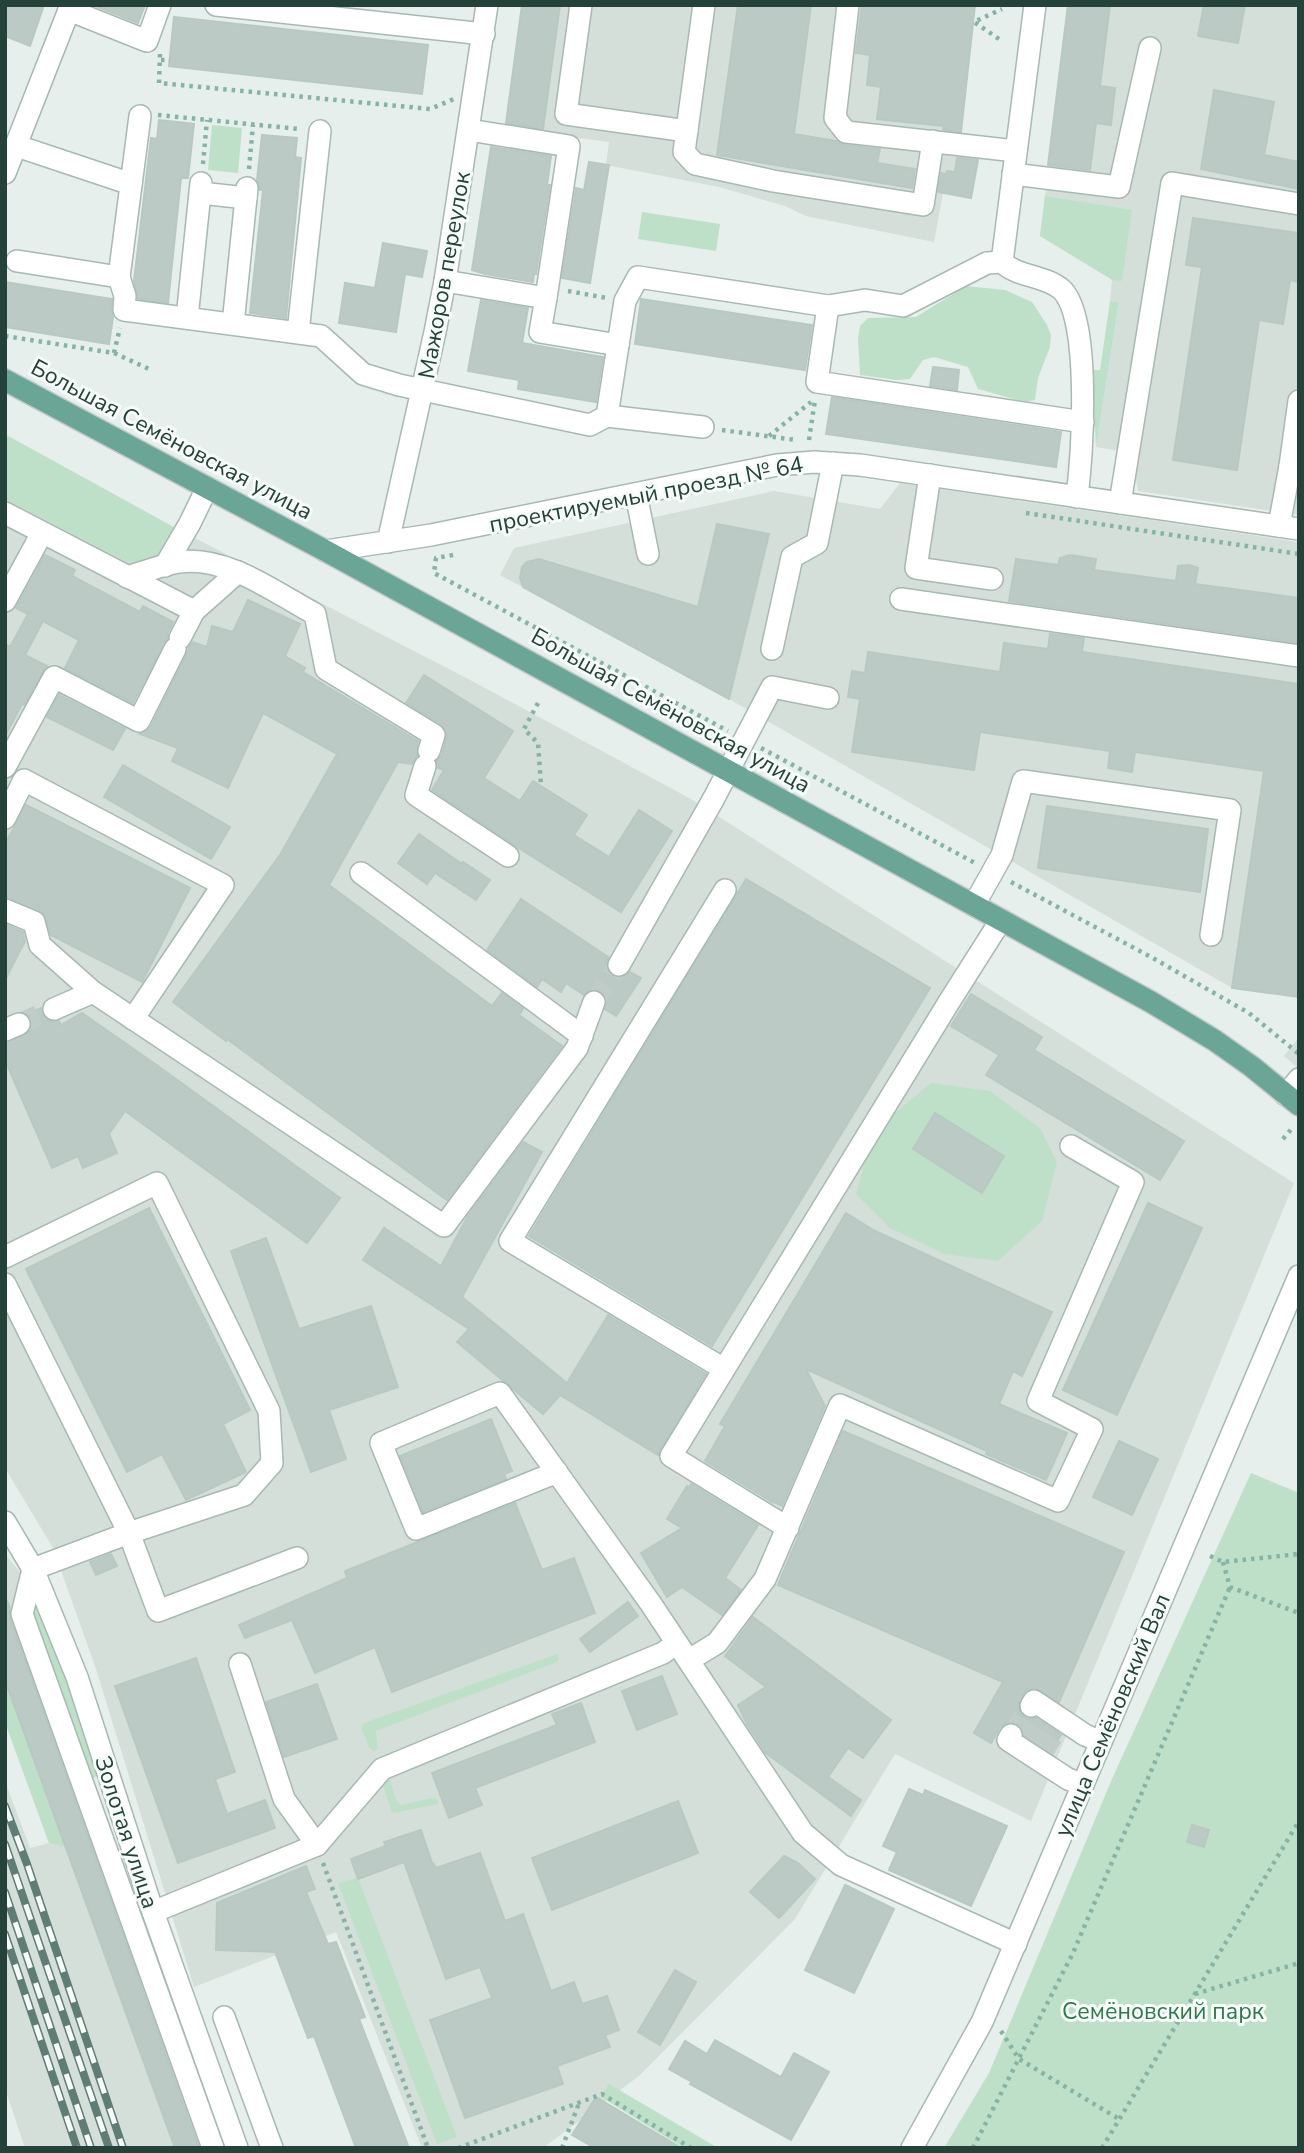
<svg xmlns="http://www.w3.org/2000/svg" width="1304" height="2153" viewBox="0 0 1304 2153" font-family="'Nunito Sans',sans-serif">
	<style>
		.built { fill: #d4dfda }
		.green { fill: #bfe0c8; fill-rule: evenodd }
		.building { fill: #bbcac4; stroke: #b8c9c2; stroke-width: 2 }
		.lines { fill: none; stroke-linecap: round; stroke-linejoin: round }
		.minor-tunnel { stroke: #bfccc8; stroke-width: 21; stroke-dasharray: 21 10; stroke-linecap: butt }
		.minor-casing { stroke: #a8b8b2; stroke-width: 24 }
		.major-casing { stroke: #c2cac8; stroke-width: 24 }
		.path { stroke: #86b3a5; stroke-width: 4.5; stroke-dasharray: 3.5 5; stroke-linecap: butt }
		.minor { stroke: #fff; stroke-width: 21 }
		.major { stroke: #6aa596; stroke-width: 21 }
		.rail-casing { stroke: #5f7d75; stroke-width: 8 }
		.rail { stroke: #f7fbf9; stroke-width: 5; stroke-dasharray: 16; stroke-linecap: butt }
		.labels { text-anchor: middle; stroke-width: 6; stroke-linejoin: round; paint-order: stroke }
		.street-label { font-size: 23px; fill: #24423a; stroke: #f7fbf9 }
		.park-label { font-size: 23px; fill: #2d7a4b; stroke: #f7fbf9 }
	</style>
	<rect width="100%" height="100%" fill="#e6efeb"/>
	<g class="built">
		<path d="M522,5H975L961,135L979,155L971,198L943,193L934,242L806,216L785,206L719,187L606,165L609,142L505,128Z"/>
		<path d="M1068,5H1297L1299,8V515L1138,491L1132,453L1096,447L1119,302L1110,301L1112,280L1040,236Z"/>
		<path d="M8,436L185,533L474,682L691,799L1294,1183L1031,1821L895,1754L795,1919L639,2076L543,2148H422L336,1932L194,1987L96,1669L53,1548L5,1468V441Z"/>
		<path d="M900,483L1299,542V997L1232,988L729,699L500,575L514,548L774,491L880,509Z"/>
		<path d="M1299,1037V1069L1284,1056Z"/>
		<path d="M5,1554L23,1576L223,2148H25L5,2088V1781L30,1848L49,1843L5,1722Z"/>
	</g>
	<g class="green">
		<path d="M212,125L242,128L238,173L208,170Z"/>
		<path d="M1045,196L1132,210L1122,281L1113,280L1040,236Z"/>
		<path d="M642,212L720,224L716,251L638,239Z"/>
		<path d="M966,286L1005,290L1032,302L1047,325L1051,335L1050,347L1038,378L1035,400L1024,402L978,389L968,367L934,357L923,360L910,379L897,380L860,375L858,338L860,326L868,318L916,317Z"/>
		<path d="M1110,301L1119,302L1096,447L1092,370H1100Z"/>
		<path d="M8,436L175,528L155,559L138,564L127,562L5,499V441Z"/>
		<path d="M931,1083L990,1091L1040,1128L1057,1162L1042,1221L998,1261L944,1254L890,1228L856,1194L867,1153L884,1122ZM935,1113L1004,1156L982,1192L913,1150Z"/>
		<path d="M1251,1473L1299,1493V2148H944L989,2073L1112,1779Z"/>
		<path d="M37,1593L82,1704L98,1775L90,1780L30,1613Z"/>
		<path d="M557,1654L559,1658L557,1662L376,1731L378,1749L373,1751L369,1747L361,1727L364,1723Z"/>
		<path d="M5,1680L66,1847L49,1843L5,1722Z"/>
		<path d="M387,1779L390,1780L397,1802L401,1805L433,1798L438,1799V1804L394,1813L391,1811L382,1782L383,1780Z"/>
		<path d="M358,1878L457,2137L437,2144L338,1883Z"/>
		<path d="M609,2084L718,2148H684L601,2097Z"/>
	</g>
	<g class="building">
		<path d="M5,5H44L30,46L5,36Z"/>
		<path d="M93,5H145L138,23Z"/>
		<path d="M522,5H560L543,129L506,123Z"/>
		<path d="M738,5H811L794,134L836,141L845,145L880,149L877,163L915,169L912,188L717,155Z"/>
		<path d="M862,5H975L961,132L943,130L944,126L877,119L881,87L867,85L870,55L856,53Z"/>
		<path d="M1068,5H1110L1100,86L1115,88L1111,125L1096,123L1090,170L1048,165Z"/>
		<path d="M1204,5H1245L1238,43L1198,36Z"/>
		<path d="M174,17L428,45L422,94L169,66Z"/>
		<path d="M1214,90L1274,102L1264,155L1299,162V189L1201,169Z"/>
		<path d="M159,120L194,124L188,178H181L168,303L138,299L134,281L151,138L157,139Z"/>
		<path d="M262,135L297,138L295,157L301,158L286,318L250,313L263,190H260L257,180Z"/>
		<path d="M491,147L551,156L547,185H550L536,274H534L533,282L485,274L472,270Z"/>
		<path d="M957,158L978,160L971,198L938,192L941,173L946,174L947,171L955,172Z"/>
		<path d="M589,162L609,165L590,283L562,278L576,188L584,190Z"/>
		<path d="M1193,218L1299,233V282L1290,280L1283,324L1259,320L1237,470L1173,460L1202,267L1186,265Z"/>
		<path d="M383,243L427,251L422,277L405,274L396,332L339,323L345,283L375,288Z"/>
		<path d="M5,282L112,299L111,310L113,317L109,344L5,327Z"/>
		<path d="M641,299L812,325L805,370L635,344Z"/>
		<path d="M481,300L528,308L522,343L603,357L596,402L518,389L519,380L468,371Z"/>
		<path d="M933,367L959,370L957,390L930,386Z"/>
		<path d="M832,397L1061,432L1056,467L826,434Z"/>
		<path d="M717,524L769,534L729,699L523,587L520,578L522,567L527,562L539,559L698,607Z"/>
		<path d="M45,555L75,570L72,576L140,612L143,606L173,622L167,634V639L133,703L65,668L79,640L43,621L25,655L47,666L24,705L22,704L5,736V644L10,647L28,614L16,608Z"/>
		<path d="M1070,555L1096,559L1094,570L1176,581L1178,566L1189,565L1198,568L1195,584L1299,598V643L1009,601L1016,559L1058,565L1060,558Z"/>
		<path d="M248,600L300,624L285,656L305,668L303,672L418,741L417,756L412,764L398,762L329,885L492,1006L502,993L523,1009L519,1015L562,1046L447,1200L227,1039L226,1041L173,1002L280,855L337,754L263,713L228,788L172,761L178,748L140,734L146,732L151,727L192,642L207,647L212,626L233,632Z"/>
		<path d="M1050,634L1084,638L1082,652L1299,684V997L1232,988L1264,771L1135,752L1132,772L1108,768L1110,751L980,732L974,770L852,752L860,699L848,697L852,671L865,673L868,652L1000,672L1004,643L1048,649Z"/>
		<path d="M424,675L513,731L484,778L520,801L533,781L587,815L574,835L609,857L639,810L672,831L621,912L517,847L432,790L444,770L438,768L437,761L442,755L447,734L441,724L406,703Z"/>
		<path d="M59,695L125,729L113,750L47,717Z"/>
		<path d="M123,765L230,827L211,859L104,797Z"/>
		<path d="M26,805L190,888L142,982L51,935L43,913L5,897V844Z"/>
		<path d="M1047,806L1208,829L1200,892L1038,868Z"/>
		<path d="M419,834L462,864L463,862L490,880L476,900L435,873L427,884L398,863Z"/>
		<path d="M746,879L930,988L712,1346L529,1236Z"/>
		<path d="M521,899L608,957L606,966L612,976L620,978L630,972L641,978L616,1016L605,1009L607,999L599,990L591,989L584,995L566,983L561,992L542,979L537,987L487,950Z"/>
		<path d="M5,924L23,932L25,941L5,980Z"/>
		<path d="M971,994L1042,1037L1034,1050L1184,1141L1160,1180L986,1075L999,1055L951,1026Z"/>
		<path d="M41,1008L46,1019L52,1022L59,1021L61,1025L82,1013L158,1066L340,1198L307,1243L125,1111L109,1134L117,1153L83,1168L78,1156L52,1168L5,1060V1043L29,1032L32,1025L28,1014Z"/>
		<path d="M935,1113L1004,1156L982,1193L913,1149Z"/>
		<path d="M523,1142L542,1152L462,1297L567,1383L608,1315L706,1374L658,1455L560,1395L543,1414L457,1342L469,1329L363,1260L384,1228L441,1266L468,1216Z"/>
		<path d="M1148,1203L1202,1228L1117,1415L1063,1390Z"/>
		<path d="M149,1208L250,1410L223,1424L246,1472L186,1500L162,1454L127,1472L26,1269Z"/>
		<path d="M846,1213L875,1231L1052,1312L1022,1376L1013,1371L999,1404L1067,1433L1046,1480L986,1454L987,1451L806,1369L825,1406L782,1506L772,1501V1502L705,1461L725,1426L720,1424Z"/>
		<path d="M266,1238L299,1329L371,1306L398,1387L329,1410L346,1459L311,1472L231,1251Z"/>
		<path d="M491,1419L512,1471L504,1474L506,1479L423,1512L400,1456Z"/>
		<path d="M843,1431L1124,1552L1059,1702L1035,1688L1027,1690L1019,1700V1712L1024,1717L1030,1719L1036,1718L1061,1735L1050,1751L1024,1735L1022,1728L1012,1722L1000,1727L991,1743L974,1733L1003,1682L778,1585Z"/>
		<path d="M1119,1441L1158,1459L1132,1515L1093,1497Z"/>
		<path d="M691,1484L758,1525L725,1578L741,1590L722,1615L682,1587L667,1597L641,1553L682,1528L667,1519L687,1486L689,1488Z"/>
		<path d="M515,1503L542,1570L574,1558L595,1613L392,1692L375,1647L315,1673L292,1620L245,1638L239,1625L347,1578L345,1571Z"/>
		<path d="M111,1554L117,1566L96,1575L90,1562Z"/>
		<path d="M5,1601H7L10,1608V1618L199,2148H175L5,1680Z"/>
		<path d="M628,1602L638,1616L590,1652L580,1639Z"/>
		<path d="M753,1617L891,1720L863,1758L848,1748L828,1777L861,1800L851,1816L766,1753L747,1724L738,1705L766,1687L725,1656Z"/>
		<path d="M196,1658L235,1772L215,1779L227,1814L265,1800L275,1828L178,1863L115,1686Z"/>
		<path d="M662,1676L677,1714L637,1730L622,1691Z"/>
		<path d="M317,1684L337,1739L284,1757L266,1702Z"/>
		<path d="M581,1703L595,1742L475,1788L482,1805L449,1818L432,1773L557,1725L552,1714Z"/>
		<path d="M909,1789L923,1795L925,1790L1007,1826L971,1906L889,1870L897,1852L883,1846Z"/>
		<path d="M678,1801L698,1853L552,1910L532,1858Z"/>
		<path d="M1192,1825L1209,1830L1204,1847L1187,1842Z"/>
		<path d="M421,1830L432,1863H433L436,1868L480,1853L505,1921L523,1914L551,1991L574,1982L582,2004L607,1996L619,2030L605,2035L610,2047L557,2066L563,2084L465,2118L430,2020L492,1998L480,1967L446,1979L404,1862L358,1879L351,1859L386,1846L384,1842Z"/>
		<path d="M784,1856L798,1863L815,1879L779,1918L750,1892Z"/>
		<path d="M306,1866L315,1889L306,1892L328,1944L336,1942L365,2017L359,2019L409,2148H356L314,2036L308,2038L275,1952L216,1950L217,1903Z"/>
		<path d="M845,1885L894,1909L854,1993L805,1970Z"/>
		<path d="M675,1970L696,1982L660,2045L638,2032Z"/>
		<path d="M715,2040L781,2077L794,2053L829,2072L791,2140L690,2084L692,2082L669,2069L685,2041L707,2054Z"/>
		<path d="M596,2097L681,2148H595L572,2135Z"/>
	</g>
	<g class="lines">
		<g class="minor-tunnel">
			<path d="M594,1002L619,965"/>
			<path d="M19,1024L54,1009"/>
			<path d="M1011,1735L1031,1706"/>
			<path d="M1027,1745L1046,1716"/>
			<path d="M1041,1754L1060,1725"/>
		</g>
		<defs>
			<g id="minor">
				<path d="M216,5L484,34"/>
				<path d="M581,5L566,114L687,131"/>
				<path d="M704,5L684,152L695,164L773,181L923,205L933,141"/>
				<path d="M848,5L835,118L846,132L1016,151"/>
				<path d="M1035,5L1002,262C1017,277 1044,275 1061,289C1092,316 1082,456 1077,497"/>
				<path d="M69,10L147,41L160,5"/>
				<path d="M140,116L119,277L125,296L124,310L321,336L363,374L399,385L590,425L607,416L618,345L540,332L546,298L445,281"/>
				<path d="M469,130L569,146L546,298"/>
				<path d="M17,146L131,184"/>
				<path d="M5,173L71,5"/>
				<path d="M1013,174L1119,187L1150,48"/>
				<path d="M201,193L246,198"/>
				<path d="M17,261L119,277"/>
				<path d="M828,306L817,382L1083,422"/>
				<path d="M187,318L201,183"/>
				<path d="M233,324L247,188"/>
				<path d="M298,332L320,131"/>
				<path d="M618,345L625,301L638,277L828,306L865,300L903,306L987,263L1002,262"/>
				<path d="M1299,401L1290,466L1299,468"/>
				<path d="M607,416L703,427"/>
				<path d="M930,475L916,568L992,579"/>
				<path d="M636,494L648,554"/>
				<path d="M1120,503L1172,183L1299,204"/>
				<path d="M5,513L194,611"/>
				<path d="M1279,526L1290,466"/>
				<path d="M388,542L435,332L445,281L487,5"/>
				<path d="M326,551L431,535L777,465L814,462L860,465L1299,529"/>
				<path d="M165,566L190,523L207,488"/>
				<path d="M127,577C144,572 162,565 179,562C226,555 276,593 315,614L326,669L434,735L429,751"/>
				<path d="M901,599L1299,656"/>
				<path d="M5,601L42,533"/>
				<path d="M180,638L194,611L238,572"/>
				<path d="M772,649L792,557L817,543L833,463"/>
				<path d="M425,766L416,795L508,856"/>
				<path d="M5,767L54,677L139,721L175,649"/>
				<path d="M5,818L24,780L223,885L133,1019"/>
				<path d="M361,873L582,1036"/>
				<path d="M974,905L1002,855L1023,781L1230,810L1211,935"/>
				<path d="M5,910L34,922L40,945L93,992L444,1226L577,1048L594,1002"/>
				<path d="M619,965L714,798L772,687L828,698"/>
				<path d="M54,1009L93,992"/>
				<path d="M5,1030L19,1024"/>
				<path d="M1286,1095L1299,1079"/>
				<path d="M5,1257L157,1183L269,1411L272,1463L244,1495L129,1533L5,1284"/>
				<path d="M724,1369L510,1241L725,890"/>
				<path d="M557,1472L416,1529L381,1443L500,1393L651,1604L803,1833L841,1865L1016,1944"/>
				<path d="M5,1522L33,1569L77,1677L153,1912L237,2148"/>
				<path d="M788,1528L671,1456L949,1002L1001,920"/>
				<path d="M689,1660L717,1643L765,1579L840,1405L1058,1501L1092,1429L1038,1401L1133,1182L1071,1146"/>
				<path d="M240,1664L284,1799L317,1845"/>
				<path d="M1031,1706L1034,1701L1085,1735L1101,1742"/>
				<path d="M1011,1735L1008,1740L1068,1779L1083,1785"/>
				<path d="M153,1912L317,1845L382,1769L663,1653L677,1643"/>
				<path d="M224,2017L272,2148"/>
				<path d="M213,2148L22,1614L33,1569L129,1533L158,1611L297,1558"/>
				<path d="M912,2148L982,2022L1299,1276"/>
			</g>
			<path id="major" d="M5,380L326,551L1151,1002L1214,1040L1251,1066L1299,1105"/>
		</defs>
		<use href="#minor" class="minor-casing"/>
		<use href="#major" class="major-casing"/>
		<g class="path">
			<path d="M999,39L974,22L1002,9"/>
			<path d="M160,54L159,83L430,109L454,99"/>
			<path d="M161,60H170"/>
			<path d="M158,115L299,129"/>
			<path d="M203,164L207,120"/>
			<path d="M249,169L253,125"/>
			<path d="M568,291L607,298"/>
			<path d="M5,336L114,353L149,369"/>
			<path d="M114,353L120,328"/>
			<path d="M722,430L796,440"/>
			<path d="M769,436L811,402"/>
			<path d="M809,440L815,400"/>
			<path d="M1026,513L1299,554"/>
			<path d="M453,555L436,558L434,573L728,731"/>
			<path d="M538,703L524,729L538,743L541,785"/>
			<path d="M761,748L975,863"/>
			<path d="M1011,882L1151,957L1249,1013L1299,1054"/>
			<path d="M1283,1139L1294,1126"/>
			<path d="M1210,1556L1223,1562L1299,1554"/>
			<path d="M1223,1562L1230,1587L1299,1613"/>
			<path d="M323,1863L428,2148"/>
			<path d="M1195,1994L1299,1963"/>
			<path d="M1001,2031L1019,2059L1119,2119"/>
			<path d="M458,2148L602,2094L691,2148"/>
			<path d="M562,2148L579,2103"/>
			<path d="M973,2148L1073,1953L1230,1587"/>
			<path d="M1102,2148L1299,1821"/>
		</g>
		<use href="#minor" class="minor"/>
		<use href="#major" class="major"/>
		<defs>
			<g id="rail">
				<path d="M5,1806L27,1864L123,2148"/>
				<path d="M5,1844L109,2148"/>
				<path d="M5,1892L91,2148"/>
				<path d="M5,1934L77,2148"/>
			</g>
		</defs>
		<use href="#rail" class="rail-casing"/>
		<use href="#rail" class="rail"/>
	</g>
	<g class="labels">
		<g class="street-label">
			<text transform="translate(444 275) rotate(-80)" y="8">Мажоров переулок</text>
			<text transform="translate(172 439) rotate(28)" y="8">Большая Семёновская улица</text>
			<text transform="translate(646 494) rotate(-11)" y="8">проектируемый проезд № 64</text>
			<text transform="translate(671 710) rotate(29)" y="8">Большая Семёновская улица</text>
			<text transform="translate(1112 1715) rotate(-67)" y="8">улица Семёновский Вал</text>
			<text transform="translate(127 1832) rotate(72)" y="8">Золотая улица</text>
		</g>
		<g class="park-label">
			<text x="1163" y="2019">Семёновский парк</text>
		</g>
	</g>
	<rect width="1304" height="2153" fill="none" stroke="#24423a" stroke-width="14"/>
</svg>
